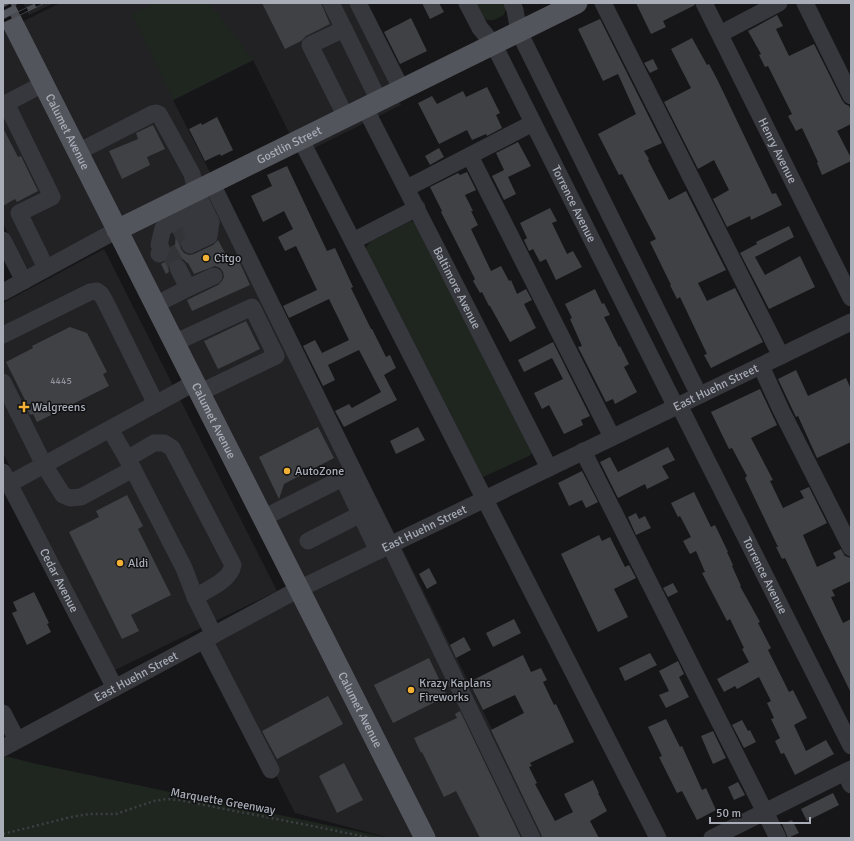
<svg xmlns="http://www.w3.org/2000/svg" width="854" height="841" viewBox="0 0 854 841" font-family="Signika,sans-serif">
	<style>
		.built { fill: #222225 }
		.green { fill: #1e261f }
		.building { fill: #404145 }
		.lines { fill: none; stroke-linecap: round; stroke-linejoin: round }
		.minor-tunnel { stroke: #333438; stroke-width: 17; stroke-dasharray: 17 8; stroke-linecap: butt }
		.path { stroke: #3d3f44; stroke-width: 2.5; stroke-dasharray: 2 3; stroke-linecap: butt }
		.minor { stroke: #37383d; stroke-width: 17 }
		.major { stroke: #53555c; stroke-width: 21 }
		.rail-casing { stroke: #4a4c52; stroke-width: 4.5 }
		.rail { stroke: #111113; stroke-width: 3; stroke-dasharray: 9; stroke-linecap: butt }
		.poi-dot { fill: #f2b134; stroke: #111113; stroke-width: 1.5 }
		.labels { text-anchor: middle; stroke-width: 3; stroke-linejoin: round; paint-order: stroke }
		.number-label { font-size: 10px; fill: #8e929b }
		.street-label { font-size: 12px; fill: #a8adb8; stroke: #111113 }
		.poi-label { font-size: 12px; fill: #a8adb8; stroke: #111113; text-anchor: start }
	</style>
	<rect width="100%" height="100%" fill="#161618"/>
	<g class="built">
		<path d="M23,3H54L29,15Z"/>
		<path d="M60,3H350L401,105L300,155L253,60L173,100L397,538L546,838H429L18,24Z"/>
		<path d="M9,25L113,230L30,273L3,224V28Z"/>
		<path d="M104,249L277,591L113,671L3,453V303Z"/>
		<path d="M297,594L421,838H390L295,813L209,642Z"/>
	</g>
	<g class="green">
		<path d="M155,3H207L218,14L253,60L173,100L132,14Z"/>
		<path d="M474,3H506V9L504,15L494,20H487L481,15Z"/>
		<path d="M411,221L414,222L533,452L529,456L483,477L366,249L367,246L370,242Z"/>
		<path d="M5,756L37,764L389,838H3V757Z"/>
	</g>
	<g class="building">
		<path d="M262,3H321L330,24L306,36L301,41L285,49Z"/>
		<path d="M422,3H439L444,12L430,19Z"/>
		<path d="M636,3H694L695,5L663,21L666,27L651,34Z"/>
		<path d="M777,15L783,26L776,29L789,56L814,44L842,100L845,104L849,106L851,110V124L837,131L851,158V161L822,175L817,163L818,162L802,128L796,131L788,116L792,114L768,66L765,67L759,55L761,54L748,31Z"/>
		<path d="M411,18L427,51L400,64L384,32Z"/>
		<path d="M600,19L662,143L644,151L649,159L648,160L669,200L686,191L726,270L698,283L707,301L735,288L763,342L711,368L704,355L707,354L680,297L677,299L670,285H671L650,242L656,239L622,174L619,175L598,134L636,114L618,74L603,81L578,29Z"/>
		<path d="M692,38L707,65L709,64L718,81L772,194L776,193L782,205L751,220L750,216L727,227L713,199L729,190L714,160L698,169L664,102L691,88L671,49Z"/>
		<path d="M653,59L658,69L650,73L644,63Z"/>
		<path d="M487,87L500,113L496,115L502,128L487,136L486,134L472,140L467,130L439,144L418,103L432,96L437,104L463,91L466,97Z"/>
		<path d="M217,117L233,150L221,156L220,154L205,161L189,129L201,123L202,125Z"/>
		<path d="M153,125L165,149L147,157L150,165L122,179L109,151L138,139L136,133Z"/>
		<path d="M3,128L18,157L21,156L38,191L17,202L15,199L3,206Z"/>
		<path d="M518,142L531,166L508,177L516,194L504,200L492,176L504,170L496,153Z"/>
		<path d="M439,148L444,157L430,165L425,156Z"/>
		<path d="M287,166L327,251L335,248L353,287L351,288L371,329H372L386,357L390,355L396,368L384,375L397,400L344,427L335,411L349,404L352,408L381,392L359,350L328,365L335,380L323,386L303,346L315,340L322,353L349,340L329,299L289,318L283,306L317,290L296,246L285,251L278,237L293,229L284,211L263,222L251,196L272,186L267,175Z"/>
		<path d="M467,172L476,190L465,195L473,211H471L478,225L471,229L491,271L501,266L509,281L511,280L517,294L526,289L532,300L524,304L536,328L510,342L490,306H489L482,292L480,293L473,281L475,279L441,212L442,211L430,187L458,173L460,175Z"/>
		<path d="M550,208L557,221L552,223L567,254L573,251L582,267L556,280L546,259L540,262L533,249L529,251L524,240L527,238L520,223Z"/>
		<path d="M789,226L794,237L755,257L765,275L800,256L815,287L769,309L740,253L757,244L756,242Z"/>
		<path d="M181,230L182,235L184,238L180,245L181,249L184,253L189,255L194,254L213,245L218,240L231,264L239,261L250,285L192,311L187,300L218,285L222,281L224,277L223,272L220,268L215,266L194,274L188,263H187L183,259L178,258L174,259L170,262L168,267L169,272L166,274L161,264L166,261L168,257L171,247L175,245L176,233Z"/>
		<path d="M595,289L602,304L604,303L610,315L604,317L619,347L620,346L629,364L624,367L637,392L615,404L613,399L606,402L578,347L582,346L570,319L572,318L565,304Z"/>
		<path d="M246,321L260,349L218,369L204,341Z"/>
		<path d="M70,327L87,333L107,372L103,374L109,386L37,422L33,414L30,415L24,403L26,402L6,362L33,348L32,346Z"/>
		<path d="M553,342L590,416L581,420L583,425L564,434L549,405L542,409L534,393L563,379L552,358L524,372L518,360Z"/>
		<path d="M796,370L808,396L846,378L851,389V442L817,458L798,416L796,417L778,379Z"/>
		<path d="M760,389L777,425L751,438L773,480L770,481L783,508L804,498L800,491L809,487L827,523L803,535L817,567L836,558L833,553L841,549L845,556L851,558V581L832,590L835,596L831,597L843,623L851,619V693L785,558L782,559L776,547H778L745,478L747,476L732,448L729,449L711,412Z"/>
		<path d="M318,427L334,458L284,484L279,499L259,457Z"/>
		<path d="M418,427L425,440L396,454L390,441Z"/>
		<path d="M668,447L675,460L662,466L669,478L647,489L645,484L618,498L600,462L610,457L618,472Z"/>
		<path d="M582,471L598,502L586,508L582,500L569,506L558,483Z"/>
		<path d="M694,492L711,527L715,525L728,552H727L733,565L732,566L741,586H740L760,622L758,623L771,648L768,650L789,692L793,690L807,718L794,725L806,751L826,740L834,754L795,775L784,753L781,754L775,741L780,738L771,719L774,718L767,703L771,701L759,677L737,689L735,686L724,692L717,679L749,662L742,649L744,648L730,619L727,621L702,573L705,572L696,551L690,554L683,541L691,537L680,516L678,517L671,503Z"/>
		<path d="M127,495L143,526L138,529L171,595L131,615L139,631L122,639L69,532L99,517L96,511Z"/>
		<path d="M636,513L639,519L645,516L651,528L636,535L628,517Z"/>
		<path d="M599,535L602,541L610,537L625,567L629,565L636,578L614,589L628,617L598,632L561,554Z"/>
		<path d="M429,568L437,583L427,589L419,574Z"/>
		<path d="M673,583L678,592L668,597L663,588Z"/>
		<path d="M34,592L49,623L47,624L51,632L27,645L12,613L17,611L13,602Z"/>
		<path d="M514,619L521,633L493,647L486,633Z"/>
		<path d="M464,637L471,650L456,658L450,645Z"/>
		<path d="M650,653L657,665L625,681L619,668Z"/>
		<path d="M523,655L531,672L541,668L547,680L543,682L554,705L556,704L574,742L530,763L532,766L529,767L537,783L535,784L555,821L573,812L564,794L593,780L599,793H598L607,811L590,821L599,838H542L541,834L491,730L524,713L515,695L483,710L469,682Z"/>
		<path d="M429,658L447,696L393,723L374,685Z"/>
		<path d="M678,661L684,674L679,677L689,697L666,708L659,695L669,691L659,671Z"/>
		<path d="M328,696L343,724L277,759L262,731Z"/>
		<path d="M460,711L521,838H480L456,791L444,797L422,752L421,753L414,738L457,718L455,714Z"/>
		<path d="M666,719L680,747L682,746L702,790L706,788L716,810L697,820L682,791L677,793L659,757L662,756L648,727Z"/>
		<path d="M742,720L748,731L750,730L756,742L744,748L732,725Z"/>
		<path d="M713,731L726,758L713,764L701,736Z"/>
		<path d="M344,763L363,800L337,813L319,776Z"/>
		<path d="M738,782L745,795L734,800L728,787Z"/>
		<path d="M833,793L839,805L807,821L801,809Z"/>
		<path d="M792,820L799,833L788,838L782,824Z"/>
	</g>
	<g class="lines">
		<g class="minor-tunnel">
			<path d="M176,239L191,231"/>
			<path d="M167,249L178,268"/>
		</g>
		<path class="path" d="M3,834L71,817L89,814H116L154,801L166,799L179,800C243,813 306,824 370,838"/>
		<g class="minor">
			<path d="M331,3L344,29"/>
			<path d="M358,3L402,90"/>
			<path id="s1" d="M467,3L480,28L494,45L676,407"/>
			<path d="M512,3L515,10L519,32L699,395"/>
			<path d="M603,3L781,356"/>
			<path id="s2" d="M704,3L851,298"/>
			<path d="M805,3L851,96"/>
			<path d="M720,34L779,3"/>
			<path d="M6,103L52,197L19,213L46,268"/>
			<path d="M3,105L43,84"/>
			<path id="s3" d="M365,108L549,468"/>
			<path d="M346,117L310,45L344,29L379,101"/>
			<path d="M301,140L658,838"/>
			<path d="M78,152L152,114L156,113L159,114L192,174L196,191L211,222L209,236L190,245"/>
			<path d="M470,156L612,437"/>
			<path d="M212,184L390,545L532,838"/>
			<path d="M407,188L533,123"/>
			<path d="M191,231L211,222"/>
			<path d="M3,240L24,281"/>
			<path d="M353,241L417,208"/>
			<path d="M159,254L161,248L159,245L163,228L203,207"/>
			<path d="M178,268L188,288L214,276"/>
			<path d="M3,292L117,230"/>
			<path d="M155,305L188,288"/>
			<path d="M3,335L90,292L97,291L101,294L105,301L156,404"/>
			<path d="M174,343L252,307L276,356L199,393"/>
			<path d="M761,366L781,410L851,548"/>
			<path d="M3,382L44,465L63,495L70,498L81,497L133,469"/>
			<path id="s4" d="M679,405L851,746"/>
			<path d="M110,429L133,469L184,568L195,597L214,635"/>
			<path d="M583,451L778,838"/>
			<path d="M127,459L154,443H164L172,448L233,565C230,581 208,589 195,597"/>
			<path id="s5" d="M3,472L115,688"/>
			<path d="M9,484L194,383"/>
			<path d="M263,518L343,478L378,551"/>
			<path d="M308,541L361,514"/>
			<path d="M204,640L271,770"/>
			<path d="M3,713L17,740"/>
			<path id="s6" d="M3,748L299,589L851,322"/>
			<path d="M845,773L851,785"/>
			<path d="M712,838L851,769"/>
		</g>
		<g class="major">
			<path id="s7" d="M3,4L425,838"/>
			<path id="s8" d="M117,230L577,3"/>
		</g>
		<defs>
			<g id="rail">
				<path d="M3,9L15,3"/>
				<path d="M3,21L41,3"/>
			</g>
		</defs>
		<use href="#rail" class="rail-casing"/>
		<use href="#rail" class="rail"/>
	</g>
	<g class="poi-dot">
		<circle cx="206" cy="258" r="4"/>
		<path d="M22 401h4v4h4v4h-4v4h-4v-4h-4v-4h4z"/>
		<circle cx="287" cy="471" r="4"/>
		<circle cx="120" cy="563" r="4"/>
		<circle cx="411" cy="690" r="4"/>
	</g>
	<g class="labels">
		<g class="number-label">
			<text x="61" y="384">4445</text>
		</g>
		<g class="street-label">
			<text dy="4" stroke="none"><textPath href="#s7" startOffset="143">Calumet Avenue</textPath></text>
			<text dy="4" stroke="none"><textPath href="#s8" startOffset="192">Gostlin Street</textPath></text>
			<text dy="4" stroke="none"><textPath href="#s2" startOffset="165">Henry Avenue</textPath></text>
			<text dy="4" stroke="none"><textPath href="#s1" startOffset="228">Torrence Avenue</textPath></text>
			<text dy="4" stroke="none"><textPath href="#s3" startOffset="202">Baltimore Avenue</textPath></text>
			<text dy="4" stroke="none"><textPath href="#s6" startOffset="799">East Huehn Street</textPath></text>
			<text dy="4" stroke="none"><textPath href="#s7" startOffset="467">Calumet Avenue</textPath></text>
			<text dy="4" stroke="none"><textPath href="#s6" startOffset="475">East Huehn Street</textPath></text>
			<text dy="4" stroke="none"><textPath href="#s4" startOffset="191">Torrence Avenue</textPath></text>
			<text dy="4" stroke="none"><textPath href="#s5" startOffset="122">Cedar Avenue</textPath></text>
			<text dy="4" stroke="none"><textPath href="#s6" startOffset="151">East Huehn Street</textPath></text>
			<text dy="4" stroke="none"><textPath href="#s7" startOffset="791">Calumet Avenue</textPath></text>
			<text transform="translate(223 801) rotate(10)" y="4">Marquette Greenway</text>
		</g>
		<g class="poi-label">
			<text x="214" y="262">Citgo</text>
			<text x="32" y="411">Walgreens</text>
			<text x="295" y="475">AutoZone</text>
			<text x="128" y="567">Aldi</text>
			<text x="419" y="687">Krazy Kaplans<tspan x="419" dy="14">Fireworks</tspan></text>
		</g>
	</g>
	<rect width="854" height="841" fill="none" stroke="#a8adb8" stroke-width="8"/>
	<path d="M710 817v6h100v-6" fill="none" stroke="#a8adb8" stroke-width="2"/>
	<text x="716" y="817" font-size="12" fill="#a8adb8" stroke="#111113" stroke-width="3" paint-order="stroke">50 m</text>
</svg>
